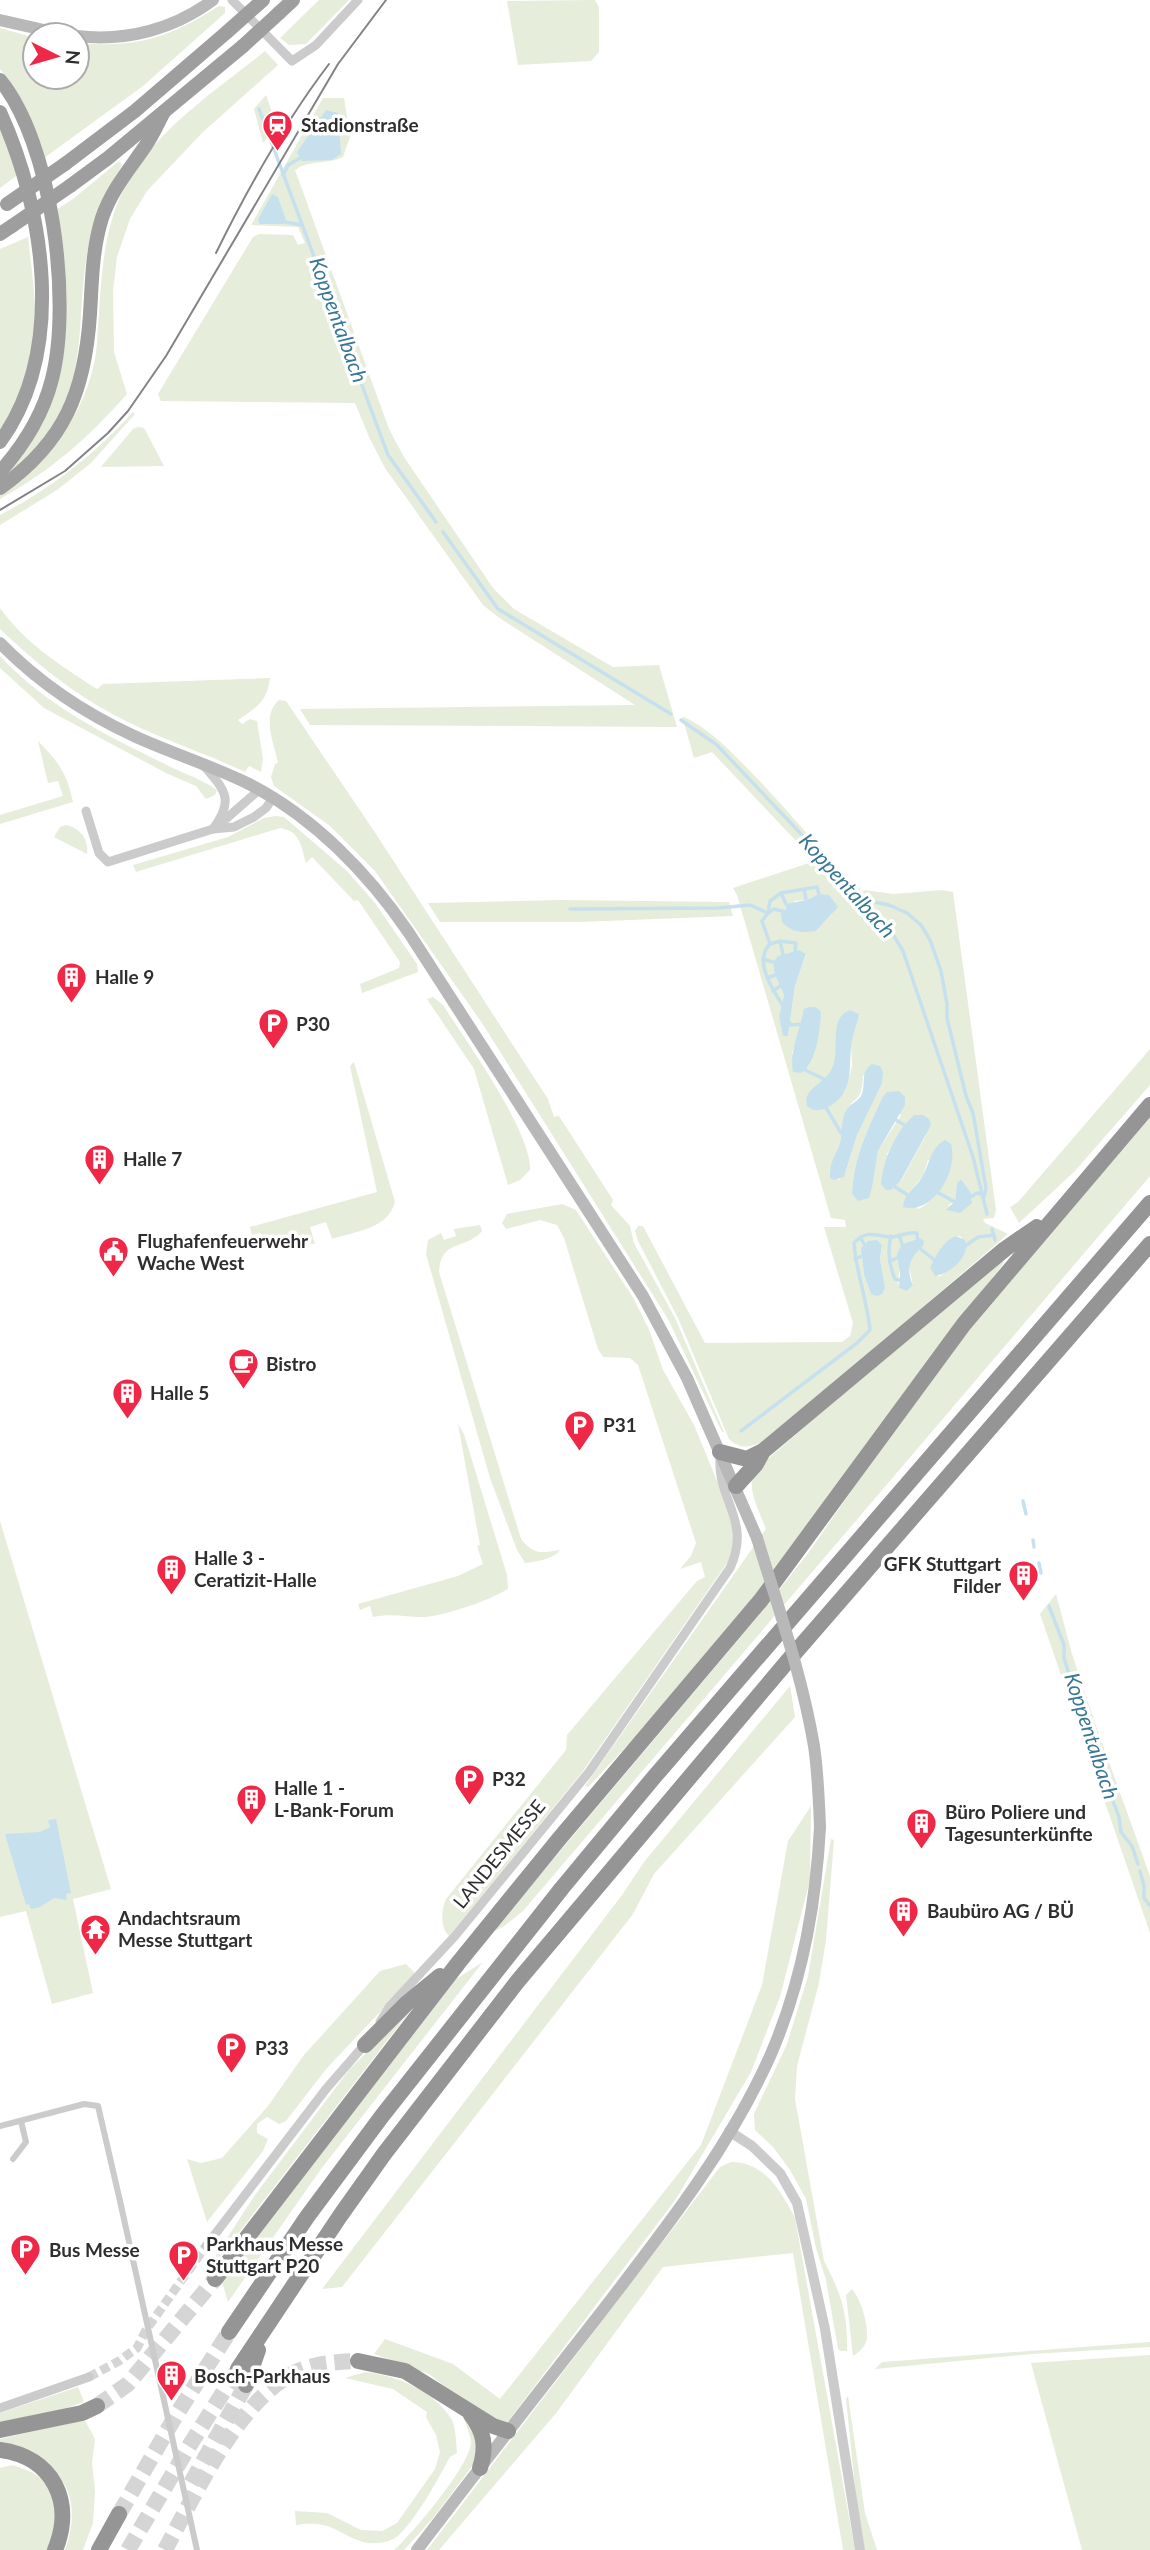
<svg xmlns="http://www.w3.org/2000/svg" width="1150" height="2550" viewBox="0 0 1150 2550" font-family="Lato,sans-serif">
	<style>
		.green { fill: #e6eddb; fill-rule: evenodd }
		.water { fill: #c6e1ed }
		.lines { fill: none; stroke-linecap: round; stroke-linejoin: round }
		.stream { stroke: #c6e1ed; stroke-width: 3.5 }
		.minor-tunnel { stroke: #d5d5d5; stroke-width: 9; stroke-dasharray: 9 4.5; stroke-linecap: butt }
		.motorway-tunnel { stroke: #d5d5d5; stroke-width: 16; stroke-dasharray: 16 8; stroke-linecap: butt }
		.pedestrian { stroke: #cbcbcb; stroke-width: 6 }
		.minor { stroke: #cbcbcb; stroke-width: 9 }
		.tertiary { stroke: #cbcbcb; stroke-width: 10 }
		.secondary { stroke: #b8b8b8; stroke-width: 12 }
		.trunk { stroke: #9e9e9e; stroke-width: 14 }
		.motorway { stroke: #959595; stroke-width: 16 }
		.tram { stroke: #838383; stroke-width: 2 }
		.pedestrian-bridge { stroke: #cbcbcb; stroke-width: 6 }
		.secondary-bridge { stroke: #b8b8b8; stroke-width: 12 }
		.trunk-bridge { stroke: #9e9e9e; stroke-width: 14 }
		.labels { text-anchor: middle; stroke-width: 7; stroke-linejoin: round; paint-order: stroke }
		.poi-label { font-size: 19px; font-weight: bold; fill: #2e2e2e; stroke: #fff; text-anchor: start }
		.street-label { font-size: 19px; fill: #2e2e2e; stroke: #fff }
		.water-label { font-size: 21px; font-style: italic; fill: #387895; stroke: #fff }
	</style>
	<rect width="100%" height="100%" fill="#fff"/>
	<g class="green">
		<path d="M319,0H349L306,44L289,45L280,38Z"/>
		<path d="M595,0L599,7V52L591,61L518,65L507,1Z"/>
		<path d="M219,6L225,7V13L143,86L44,158L23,102L0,69V28L35,38V77H77V43C137,48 169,38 219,6Z"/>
		<path d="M265,51L278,65L203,132L147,191L130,219L117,257L113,291L114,352L127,394C87,439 53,469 0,499V495C51,461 92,405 97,343C101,293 100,244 120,197C149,133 212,94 265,51Z"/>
		<path d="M266,95L277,127L263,143L254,109Z"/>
		<path d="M323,98H344L350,137L343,157C327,165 310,159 295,170L389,429L404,457L493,588L514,609L613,667L659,665L677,727L310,725L300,709L635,705L498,617L483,605L385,468L370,439L355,403L161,401L158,394L253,237L259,234L293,235L298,245L305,243L298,227L251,225ZM272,195L278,197L286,219L284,224H259L258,219Z"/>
		<path d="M0,122L19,174L0,188Z"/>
		<path d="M119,161L122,165C108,192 96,213 89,244C74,315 92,376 43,439C32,454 22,467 4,475L59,373L65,338L66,302L63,248L56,210L73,199Z"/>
		<path d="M28,237C33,285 43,337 26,384C19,401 8,417 0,433V249Z"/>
		<path d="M133,412L135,414L91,463L57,490L0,525V515C52,488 94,455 133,412Z"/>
		<path d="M138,427L144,428L164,466L101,467L133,429Z"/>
		<path d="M0,608C25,643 61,666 97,689L103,684L270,678C267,702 257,707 238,720L242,724L250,719L257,721L263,759L261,772L249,766L245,772C203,752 157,738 116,716C72,693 36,663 0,629Z"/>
		<path d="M0,656C44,704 105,735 163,763C181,773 200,778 217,790L215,795L206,799L196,786L166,773L44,708L0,668Z"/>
		<path d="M279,700L286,701L374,831L548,1099L554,1117L559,1116L613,1200L611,1205L630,1226L634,1243L675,1318L724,1432H722L668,1319L482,1023L375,871L330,826L274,786L271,777L275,764L278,763C274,743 261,715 279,700Z"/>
		<path d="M682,716C709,728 728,749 749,770C787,808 820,852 860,888L857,899L865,890L893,894L942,890L953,892L996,1210L994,1218L983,1219L985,1223L1008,1234L772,1436C756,1445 744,1453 729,1439L678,1318L638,1241L635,1231L638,1226H643L705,1343L842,1342L850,1336L853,1323L824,1227H846L845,1220L831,1218L737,895L733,888L815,861L712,752L694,758ZM814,896L832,914L816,931L786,912L795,901L806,900ZM806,955L795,986L788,1036L779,1016L784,995L775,975ZM821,1012L814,1050L805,1070L792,1053L799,1034ZM857,1020L851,1044L852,1066L845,1092L819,1084C836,1075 837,1053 836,1036ZM863,1075L876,1092L857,1135L846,1171L839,1180L829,1173C832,1163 838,1150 840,1141C843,1132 841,1123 845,1114C853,1094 862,1106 863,1075ZM882,1098L901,1115L878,1151L871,1192L852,1193C855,1153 866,1134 882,1098ZM899,1134L926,1135L901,1181L887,1154ZM928,1160L950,1169C945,1184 933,1203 918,1209L907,1195L923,1176ZM961,1179L971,1193L972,1203L947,1206L955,1201L957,1183ZM957,1236L962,1237L953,1267L939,1277L930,1267C936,1255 943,1241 957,1236ZM920,1238V1249L915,1251L909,1266L913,1285L907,1291L898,1283L902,1244ZM882,1245L880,1259L882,1272L871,1294L864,1275L862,1256Z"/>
		<path d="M38,741C59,763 66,771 73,802L0,824V815L63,796L58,781L48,783Z"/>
		<path d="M275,816L284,817L347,871L375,903L417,964L418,972L362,993L360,984L399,968L400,962L358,900L354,901L312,857L306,863C301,845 300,831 280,828L136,872L133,865L228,837L264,818Z"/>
		<path d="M66,825C80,828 89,839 87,854L54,837L60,827Z"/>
		<path d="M560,900L729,902L733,916L579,922H440L428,903Z"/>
		<path d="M433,997L443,1005C466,1041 532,1132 530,1170L520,1180L508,1185L474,1069L427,999Z"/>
		<path d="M1150,1049V1085L1075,1171L1019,1223L1010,1207L1018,1202Z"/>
		<path d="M354,1062L395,1202C388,1229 356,1231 332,1239L326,1222L310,1227L315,1244L264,1240L260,1233L252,1235L250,1227L377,1192L350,1066Z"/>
		<path d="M1150,1115V1176L523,1911L503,1927L492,1932L764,1609L809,1552L910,1406L1001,1289Z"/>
		<path d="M562,1204L576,1210L634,1299L650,1332L663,1370L694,1425L733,1520L735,1535L731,1557L583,1771L449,1936C440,1927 441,1910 446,1899L566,1750L567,1735L697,1581L705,1577L701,1562L680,1569L691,1556L696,1543L638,1365L630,1358L603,1357L598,1349L564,1238L557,1225L540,1220L506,1229L502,1223L507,1214Z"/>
		<path d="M480,1225L482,1231C465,1251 441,1238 439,1272L521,1539C534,1555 540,1553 560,1550C554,1559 535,1562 525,1563L517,1550L490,1478L426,1254L428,1240L441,1233L444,1240L456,1236L454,1229Z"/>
		<path d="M1002,1260L1004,1263C931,1355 865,1451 796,1545C732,1630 661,1711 588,1787L585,1786L766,1529C760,1512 746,1489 754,1471L874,1366Z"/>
		<path d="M458,1424L464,1434L507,1575L508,1589C490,1600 445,1616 423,1617C406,1617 391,1613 373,1617L370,1606L360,1610L358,1604L458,1576L483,1564L477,1546L480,1545Z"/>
		<path d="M0,1521L111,1889L73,1899L93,1993L52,2004L26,1911L0,1917Z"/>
		<path d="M1056,1594L1072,1654L1096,1726L1150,1876V1933L1040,1614Z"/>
		<path d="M790,1686L795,1717L654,1874L633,1914L342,2287L322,2289L622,1895L644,1862Z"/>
		<path d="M811,1806L810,1880L780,1997L751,2072L676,2199L506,2424L491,2423L429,2374L374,2354L385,2339L453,2364L500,2399L701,2145L762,1985L788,1841Z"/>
		<path d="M831,1839L834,1840L826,1940L819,1983L797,2066L795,2099L824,2261C841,2293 848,2314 847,2351H841L838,2349L826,2280L816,2248L806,2199L790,2170L773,2147L755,2130L754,2114L787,2044L808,1976Z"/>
		<path d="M483,1962L321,2169L228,2302L222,2282L456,1979Z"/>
		<path d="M406,1964L416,1974L327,2068L286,2121L279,2124L267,2117L257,2124V2133L268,2139L263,2151L207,2222L187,2159L201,2163L222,2158L268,2106L304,2055L380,1971Z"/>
		<path d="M417,2002L217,2261L216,2255L255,2195L349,2070Z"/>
		<path d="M731,2162C765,2162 781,2191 795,2218L855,2550H843L793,2253L663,2267L557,2412L439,2550H427L710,2180L720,2167Z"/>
		<path d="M852,2289C861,2299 868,2324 867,2338C866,2346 859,2352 853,2356L846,2295Z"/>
		<path d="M1150,2342V2347L1032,2354L875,2369L882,2362Z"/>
		<path d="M1150,2355V2550H1082L1031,2363Z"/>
		<path d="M366,2372C398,2376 434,2391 452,2420C456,2428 456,2443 457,2453L450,2457C436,2482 419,2515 399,2535C391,2543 374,2545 363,2542C333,2532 333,2520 296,2525L295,2511L327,2513L361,2530L382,2531L397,2523L435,2469L440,2452L436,2435L426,2417L427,2412L393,2389L345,2378Z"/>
		<path d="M78,2387L84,2402L61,2410L0,2422V2413Z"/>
		<path d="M848,2396L865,2513L877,2550H865L856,2497L846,2399Z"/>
		<path d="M84,2419L95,2439L92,2463L95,2491L93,2523L83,2550H65C75,2524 77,2487 50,2469C36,2459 16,2453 0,2445V2439Z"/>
		<path d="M465,2421L479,2440L473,2465L433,2518L404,2550H394C413,2533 469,2467 471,2443C471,2436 467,2428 465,2421Z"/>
		<path d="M12,2465C64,2480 59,2505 49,2550H0V2468Z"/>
	</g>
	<g class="water">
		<path d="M326,110L338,113L341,154L332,160L302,161L297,152Z"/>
		<path d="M272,194L278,197L286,219L284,224H259L258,219Z"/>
		<path d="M819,894L829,895L838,907L816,931C803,933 792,933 782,922L781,913L786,912V904L806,900Z"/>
		<path d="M799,950L806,954L795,986L788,1036H783L779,1016L784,995L775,975L773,962L778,956Z"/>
		<path d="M809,1007H816L821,1012C820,1030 817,1062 801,1073L793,1072C789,1052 800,1029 804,1009Z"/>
		<path d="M850,1010L859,1014C857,1025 852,1036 851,1048C849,1072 853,1094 828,1107C820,1111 814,1112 807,1106C802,1087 826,1085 833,1066C840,1048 828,1018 850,1010Z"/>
		<path d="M872,1064L880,1066L883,1072L882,1083L857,1135L844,1177L834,1180L830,1178C828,1164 837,1154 840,1142C843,1130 840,1120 847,1109C851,1103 859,1101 862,1094C866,1082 860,1072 872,1064Z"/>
		<path d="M899,1091L905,1097V1105L878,1151L872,1188L869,1198L858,1201L852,1194C854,1155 867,1132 882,1098L887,1092Z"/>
		<path d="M914,1115H923L929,1119L931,1125L901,1180L891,1190H886L881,1184C883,1159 895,1133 914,1115Z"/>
		<path d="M945,1140L951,1144C959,1170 933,1216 903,1207C904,1194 914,1189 921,1179C930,1165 929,1149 945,1140Z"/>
		<path d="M961,1179L971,1193L972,1203L960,1213L946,1210L955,1201L957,1183Z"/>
		<path d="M956,1236L965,1240C971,1256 950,1274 935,1276L930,1267C936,1255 943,1241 956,1236Z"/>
		<path d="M920,1238L924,1241L923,1246C911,1256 905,1268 913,1285L907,1291L899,1288L900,1274L897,1254L902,1244Z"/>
		<path d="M877,1240L882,1245L880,1259L885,1288L882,1294L877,1296L871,1294L864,1275L861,1248L868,1241Z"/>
		<path d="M56,1819L71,1893L66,1894L67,1900L54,1898L40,1907L31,1909L29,1904L26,1905L5,1834L40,1832L50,1827L48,1820Z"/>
	</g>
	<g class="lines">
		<g class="stream">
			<path d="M259,109L388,455L436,522"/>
			<path d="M283,175L288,165L300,158"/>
			<path d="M285,222L302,225"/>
			<path d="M443,532L498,609L671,714"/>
			<path d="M681,720L717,745L888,926L903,951L973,1157L987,1214"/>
			<path d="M804,889L806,900"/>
			<path d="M781,893L786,904"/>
			<path d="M864,900L889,905L907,913L921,925L930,940L941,971L947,1004V1018L966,1096L973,1113L986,1188L984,1197"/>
			<path d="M570,909L718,908L750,905L768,913L774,909L786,912"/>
			<path d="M780,941L796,943L795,951"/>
			<path d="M770,944L780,941L783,954"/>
			<path d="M763,959L773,962"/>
			<path d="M767,978L775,975"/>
			<path d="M773,991L780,986"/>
			<path d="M783,1006C773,990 753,961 770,944L762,921L768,913L770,901L781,893L817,887L819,894"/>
			<path d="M790,1023V1025L805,1024"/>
			<path d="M805,1067V1070L826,1080V1085"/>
			<path d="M825,1106L841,1133"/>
			<path d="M894,1119L908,1127"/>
			<path d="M894,1183L895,1187L908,1195"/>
			<path d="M935,1191L955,1202"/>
			<path d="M969,1198L977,1193L983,1195"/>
			<path d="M992,1229L995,1240"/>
			<path d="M899,1235L902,1244"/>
			<path d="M891,1236C887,1251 889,1265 895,1279L899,1280"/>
			<path d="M860,1237L864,1244"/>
			<path d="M964,1247L978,1237L994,1235"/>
			<path d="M855,1259L862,1256"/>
			<path d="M890,1261L897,1258"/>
			<path d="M741,1431L857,1343L870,1330C867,1300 856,1272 854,1243C868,1228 877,1237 893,1237C902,1236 907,1231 917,1233L918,1247L937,1262"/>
			<path d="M1023,1501L1026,1514"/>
			<path d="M1033,1540L1034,1547"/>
			<path d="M1039,1563L1041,1573"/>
			<path d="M1049,1606L1064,1645V1658L1084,1722L1094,1737L1098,1762L1119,1817L1121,1832L1132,1846L1138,1864"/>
			<path d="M1140,1871L1144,1886V1898L1150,1906"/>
		</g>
		<path class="minor-tunnel" d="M89,2377L119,2361L137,2348L146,2330L206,2246"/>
		<g class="motorway-tunnel">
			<path d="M97,2406L128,2384L215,2279"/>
			<path d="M191,2483L246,2385"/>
			<path d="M119,2514L175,2417L229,2332"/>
			<path d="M128,2550L188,2448L238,2369"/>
			<path d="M165,2550C194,2496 238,2401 294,2373C314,2363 336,2362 358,2361"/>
		</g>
		<g class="pedestrian">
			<path d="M0,2126L84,2104L98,2106L120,2201"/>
			<path d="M13,2159L26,2142L21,2121"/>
		</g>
		<g class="minor">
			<path d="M232,0L292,61L316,45L358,0"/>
			<path d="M205,767C226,791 234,801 213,829"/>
			<path d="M86,811L99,853L108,862L213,829L234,827L254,817L266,808L272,799"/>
			<path d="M220,824L259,790"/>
			<path d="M380,2022L390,2006L455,1936L589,1772L730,1568C752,1521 717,1500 720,1458"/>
			<path d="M206,2246L326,2089L366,2043"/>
			<path d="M0,2408L89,2377"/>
		</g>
		<path class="tertiary" d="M729,2131L752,2146L780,2173L797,2203L825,2329L860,2550"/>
		<g class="secondary">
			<path d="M0,20L66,35"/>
			<path d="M77,36C126,42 174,29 213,0"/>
			<path d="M0,643C38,682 84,713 134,736C171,753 210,765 247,783C313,816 368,873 409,933L643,1296L687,1378L757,1538"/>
			<path d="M417,2550C477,2471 538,2393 599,2315C662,2233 729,2149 771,2054C802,1982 816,1905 820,1827"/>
		</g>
		<g class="trunk">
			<path d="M279,13L293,0"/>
			<path d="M0,80C52,143 72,301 52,379C43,415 24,445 0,472"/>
			<path d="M0,112C44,209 67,350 0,442"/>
			<path d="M65,164L135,111L227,32"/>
			<path d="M70,186L108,158L243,46"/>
			<path d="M0,234L12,226"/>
			<path d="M0,488C65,442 85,391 90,314C92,282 92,250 102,218C112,189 129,170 146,145C153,135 158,123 164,112"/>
		</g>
		<g class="motorway">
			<path d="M720,1452L747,1459L763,1451L1005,1249L1037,1227"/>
			<path d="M736,1486L756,1464L762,1453"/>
			<path d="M365,2045L407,2003L440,1976"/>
			<path d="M215,2279L459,1962L559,1839L761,1600L964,1324L1150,1105"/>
			<path d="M229,2332L307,2217L382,2116L562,1888L655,1776L1150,1203"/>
			<path d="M358,2361L405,2371L493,2426L508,2431"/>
			<path d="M238,2369L340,2216L384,2154L517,1982L786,1663L1150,1244"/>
			<path d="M246,2385L258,2350"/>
			<path d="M471,2415C484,2432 487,2446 480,2468"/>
			<path d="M0,2430L82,2413L97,2406"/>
			<path d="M0,2450C53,2457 75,2502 55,2550"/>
			<path d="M99,2550L119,2514"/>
		</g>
		<g class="tram">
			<path d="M216,253C249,186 284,123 329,64"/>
			<path d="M0,510L65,471L108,433L128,411L166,356L338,64L386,0"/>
		</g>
		<path class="pedestrian-bridge" d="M120,2201L197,2550"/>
		<path class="secondary-bridge" d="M757,1538C778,1607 802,1675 814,1746C818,1773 819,1800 820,1827"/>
		<g class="trunk-bridge">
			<path d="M227,32L263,0"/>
			<path d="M243,46L279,13"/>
			<path d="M7,204L65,164"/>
			<path d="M12,226L70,186"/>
		</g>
	</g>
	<defs>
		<symbol id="station-pin" viewBox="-11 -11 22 30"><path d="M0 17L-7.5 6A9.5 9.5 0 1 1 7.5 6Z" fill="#ee2846" stroke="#fff"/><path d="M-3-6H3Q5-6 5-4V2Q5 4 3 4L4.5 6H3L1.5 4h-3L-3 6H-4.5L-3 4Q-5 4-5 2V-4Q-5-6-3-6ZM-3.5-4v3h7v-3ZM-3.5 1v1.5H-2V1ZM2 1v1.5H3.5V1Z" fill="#fff"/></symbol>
		<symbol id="building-pin" viewBox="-11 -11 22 30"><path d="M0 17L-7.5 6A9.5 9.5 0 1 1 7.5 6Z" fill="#ee2846" stroke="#fff"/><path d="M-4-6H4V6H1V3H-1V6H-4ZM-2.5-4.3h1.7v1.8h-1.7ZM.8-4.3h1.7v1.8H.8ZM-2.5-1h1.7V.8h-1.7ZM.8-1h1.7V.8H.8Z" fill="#fff"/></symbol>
		<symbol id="parking-pin" viewBox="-11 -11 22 30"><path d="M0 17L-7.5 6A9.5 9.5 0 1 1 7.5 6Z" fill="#ee2846" stroke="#fff"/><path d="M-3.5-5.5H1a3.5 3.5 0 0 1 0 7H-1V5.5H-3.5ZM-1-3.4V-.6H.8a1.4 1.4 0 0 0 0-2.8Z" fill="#fff"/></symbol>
		<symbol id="civic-pin" viewBox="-11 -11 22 30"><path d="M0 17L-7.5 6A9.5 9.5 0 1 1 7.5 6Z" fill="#ee2846" stroke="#fff"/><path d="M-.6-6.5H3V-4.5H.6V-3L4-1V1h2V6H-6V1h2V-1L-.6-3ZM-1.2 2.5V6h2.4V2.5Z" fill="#fff"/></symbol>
		<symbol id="cafe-pin" viewBox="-11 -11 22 30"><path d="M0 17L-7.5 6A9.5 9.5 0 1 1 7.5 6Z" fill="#ee2846" stroke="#fff"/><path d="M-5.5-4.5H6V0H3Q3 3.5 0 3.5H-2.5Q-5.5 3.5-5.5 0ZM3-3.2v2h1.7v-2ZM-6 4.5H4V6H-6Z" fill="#fff"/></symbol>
		<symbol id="temple-pin" viewBox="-11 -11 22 30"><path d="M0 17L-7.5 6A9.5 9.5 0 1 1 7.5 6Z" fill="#ee2846" stroke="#fff"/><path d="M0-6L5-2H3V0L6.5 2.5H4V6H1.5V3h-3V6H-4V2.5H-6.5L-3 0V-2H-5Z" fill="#fff"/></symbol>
	</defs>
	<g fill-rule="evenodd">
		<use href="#station-pin" x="260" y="108" width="35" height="47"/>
		<use href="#building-pin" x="54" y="960" width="35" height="47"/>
		<use href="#parking-pin" x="256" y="1006" width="35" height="47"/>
		<use href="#building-pin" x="82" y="1142" width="35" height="47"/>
		<use href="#civic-pin" x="96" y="1234" width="35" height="47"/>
		<use href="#cafe-pin" x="226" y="1346" width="35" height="47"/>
		<use href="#building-pin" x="110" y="1376" width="35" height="47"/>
		<use href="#parking-pin" x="562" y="1408" width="35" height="47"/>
		<use href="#building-pin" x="154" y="1552" width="35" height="47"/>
		<use href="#building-pin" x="1006" y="1558" width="35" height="47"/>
		<use href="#parking-pin" x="452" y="1762" width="35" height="47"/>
		<use href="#building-pin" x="234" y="1782" width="35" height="47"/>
		<use href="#building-pin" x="904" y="1806" width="35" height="47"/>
		<use href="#building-pin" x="886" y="1894" width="35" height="47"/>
		<use href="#temple-pin" x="78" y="1912" width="35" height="47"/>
		<use href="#parking-pin" x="214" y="2030" width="35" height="47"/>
		<use href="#parking-pin" x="8" y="2232" width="35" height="47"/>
		<use href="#parking-pin" x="166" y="2238" width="35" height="47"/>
		<use href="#building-pin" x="154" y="2358" width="35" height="47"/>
	</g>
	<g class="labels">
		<g class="poi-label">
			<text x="301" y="132">Stadionstraße</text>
			<text x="95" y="984">Halle 9</text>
			<text x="296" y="1031">P30</text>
			<text x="123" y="1166">Halle 7</text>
			<text x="137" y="1248">Flughafenfeuerwehr<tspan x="137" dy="22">Wache West</tspan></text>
			<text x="266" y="1371">Bistro</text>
			<text x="150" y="1400">Halle 5</text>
			<text x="603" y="1432">P31</text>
			<text x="194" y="1565">Halle 3 -<tspan x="194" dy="22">Ceratizit-Halle</tspan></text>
			<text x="1001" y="1571" text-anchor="end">GFK Stuttgart<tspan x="1001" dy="22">Filder</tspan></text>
			<text x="492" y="1786">P32</text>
			<text x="274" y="1795">Halle 1 -<tspan x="274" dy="22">L-Bank-Forum</tspan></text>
			<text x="945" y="1819">Büro Poliere und<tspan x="945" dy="22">Tagesunterkünfte</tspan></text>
			<text x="927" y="1918">Baubüro AG / BÜ</text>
			<text x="118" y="1925">Andachtsraum<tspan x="118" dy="22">Messe Stuttgart</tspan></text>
			<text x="255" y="2055">P33</text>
			<text x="206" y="2251">Parkhaus Messe<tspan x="206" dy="22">Stuttgart P20</tspan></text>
			<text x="49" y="2257">Bus Messe</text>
			<text x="194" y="2383">Bosch-Parkhaus</text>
		</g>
		<g class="street-label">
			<text transform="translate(499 1854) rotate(-51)" y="7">LANDESMESSE</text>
		</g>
		<g class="water-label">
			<text transform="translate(338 320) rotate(70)" y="7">Koppentalbach</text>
			<text transform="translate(847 886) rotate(48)" y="7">Koppentalbach</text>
			<text transform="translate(1091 1736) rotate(72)" y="7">Koppentalbach</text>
		</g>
	</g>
	<g transform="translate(56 56) rotate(95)"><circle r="33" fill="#ffffff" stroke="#ababab" stroke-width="2"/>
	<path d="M0-5L12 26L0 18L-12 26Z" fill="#ee2846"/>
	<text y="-10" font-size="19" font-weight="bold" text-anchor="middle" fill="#2e2e2e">N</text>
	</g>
</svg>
